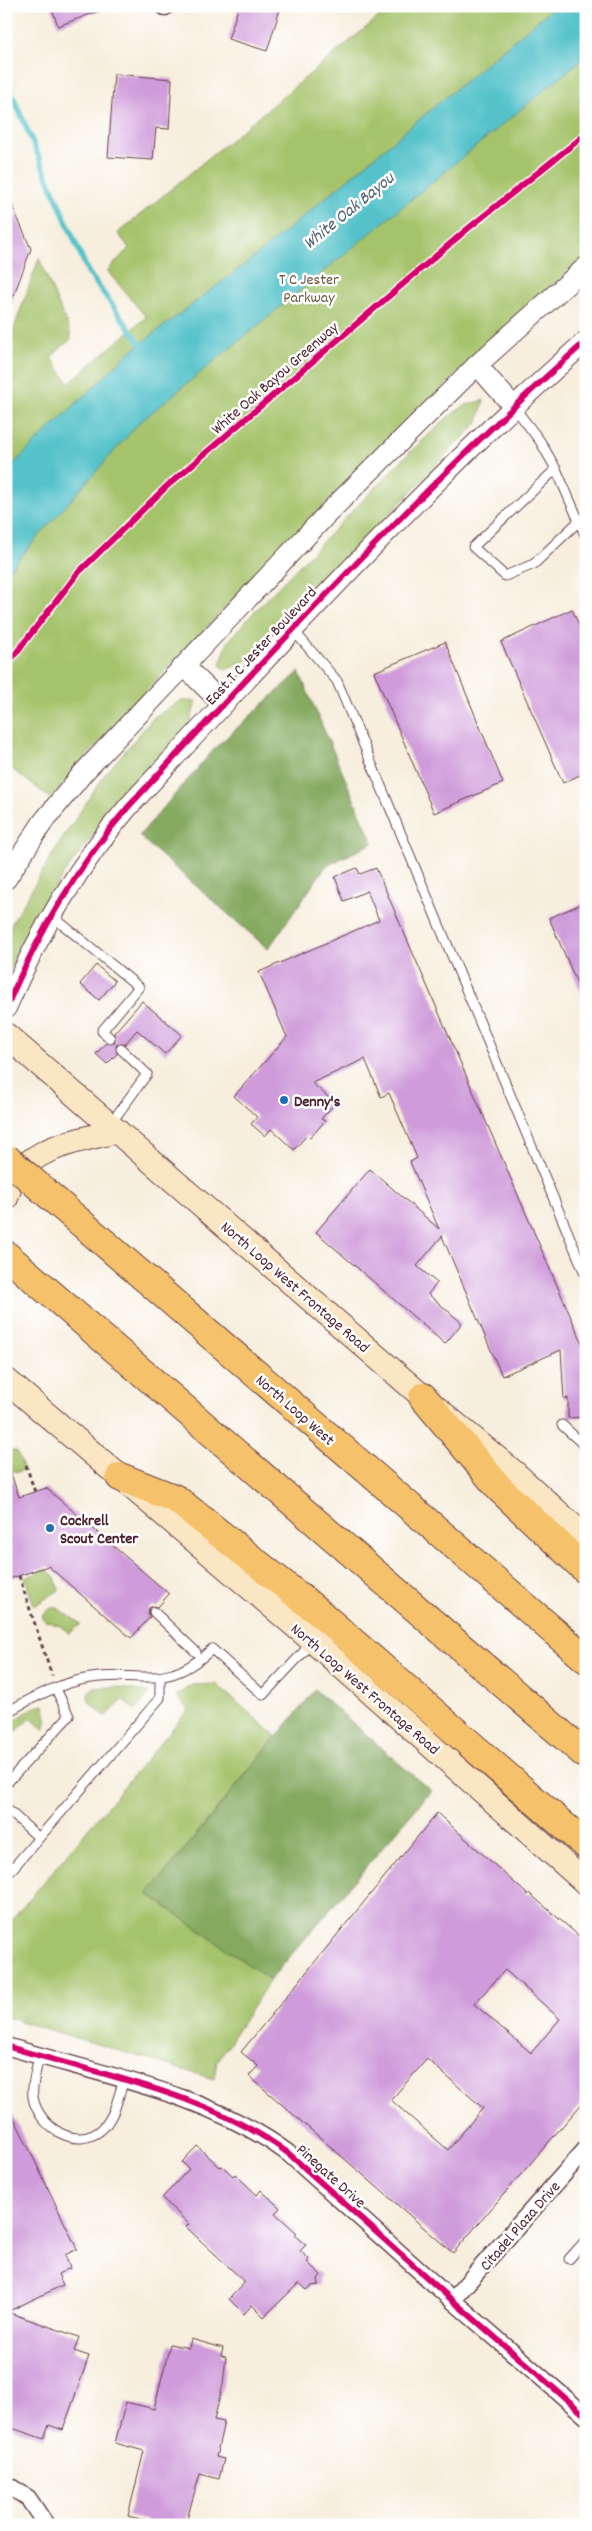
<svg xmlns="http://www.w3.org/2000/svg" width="592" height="2531" viewBox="0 0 592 2531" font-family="Dekko,sans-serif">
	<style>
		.green { fill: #a5c36a; stroke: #78714a }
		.forest { fill: #84a95e; stroke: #676444 }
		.water { fill: #54c2ca; stroke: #4f707a }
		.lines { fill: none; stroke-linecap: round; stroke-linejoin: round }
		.stream { stroke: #54c2ca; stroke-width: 5.5 }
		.building { fill: #cf9bda; fill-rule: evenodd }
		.service-casing { stroke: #643e46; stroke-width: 11 }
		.minor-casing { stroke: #643e46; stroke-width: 19 }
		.tertiary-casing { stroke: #643e46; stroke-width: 22 }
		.secondary-casing { stroke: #643e46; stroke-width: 26 }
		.motorway-casing { stroke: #643e46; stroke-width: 30 }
		.path { stroke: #643e46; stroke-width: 3; stroke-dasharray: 4 4; stroke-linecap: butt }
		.service { stroke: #fff; stroke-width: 9 }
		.minor { stroke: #fff; stroke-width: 16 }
		.tertiary { stroke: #fff; stroke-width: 20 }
		.secondary { stroke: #fbe6c4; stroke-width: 24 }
		.motorway { stroke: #f5c16b; stroke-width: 28 }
		.motorway-bridge-casing { stroke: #643e46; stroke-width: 30; stroke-linecap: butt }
		.motorway-bridge { stroke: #f5c16b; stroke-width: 28 }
		.cycleway-casing { stroke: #fff; stroke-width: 9 }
		.cycleway { stroke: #d6006c; stroke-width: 6 }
		.poi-dot { fill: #1f6fb2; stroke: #fff; stroke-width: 2 }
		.labels { text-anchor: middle; stroke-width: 5; stroke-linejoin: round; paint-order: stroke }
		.park-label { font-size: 16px; fill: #6a5841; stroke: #fff }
		.street-label { font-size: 16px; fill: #4a1f2b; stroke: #fff }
		.poi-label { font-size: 16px; font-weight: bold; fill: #4a1f2b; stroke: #fff; text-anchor: start }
		.water-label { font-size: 18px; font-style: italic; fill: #4e606b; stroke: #fff }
	</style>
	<rect width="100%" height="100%" fill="#fff"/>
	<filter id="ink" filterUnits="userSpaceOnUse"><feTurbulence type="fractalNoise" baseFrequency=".02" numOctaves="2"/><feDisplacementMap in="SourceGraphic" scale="10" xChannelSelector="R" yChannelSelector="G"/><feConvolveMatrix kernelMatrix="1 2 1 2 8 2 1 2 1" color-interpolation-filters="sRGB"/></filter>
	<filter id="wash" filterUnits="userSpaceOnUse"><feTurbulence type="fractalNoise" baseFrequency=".0096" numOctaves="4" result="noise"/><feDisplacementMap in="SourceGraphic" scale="20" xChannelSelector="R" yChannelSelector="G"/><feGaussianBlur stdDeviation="1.12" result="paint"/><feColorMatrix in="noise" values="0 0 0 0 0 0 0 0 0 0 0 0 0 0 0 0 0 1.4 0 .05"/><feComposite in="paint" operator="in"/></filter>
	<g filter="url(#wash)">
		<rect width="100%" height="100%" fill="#f7eedd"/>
		<g class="green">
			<path d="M392,6H586V256C462,366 343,483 229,604C168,668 107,731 51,799L6,764V351L39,258L70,332L71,339L51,357L69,383L146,317L109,273L108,270L129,248L118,233Z"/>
			<path d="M484,400L478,422L250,659L225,670L220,665L228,642L254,612L408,454L449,416L466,405Z"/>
			<path d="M181,701H196L187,735L118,804L65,872L26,935L8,976L6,974V933L58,845L106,773L154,717Z"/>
			<path d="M6,1450L17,1451L24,1470L17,1472L6,1468Z"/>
			<path d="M46,1569L55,1577L59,1590L34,1606L25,1578Z"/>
			<path d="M56,1607L81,1624L69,1634L63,1627L45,1621L42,1616L51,1608Z"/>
			<path d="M216,1684L276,1736L148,1894L270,1980L217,2062L214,2079L6,2017V1927L188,1710L176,1696L193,1685Z"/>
			<path d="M116,1687L148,1692L149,1695L135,1710L123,1699L106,1717L89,1702L88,1693L93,1688Z"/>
			<path d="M44,1705L47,1718L44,1730L31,1718L6,1739V1727L33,1708Z"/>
		</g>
		<g class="forest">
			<path d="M299,672L373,843L326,866L268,949L139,836L216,747Z"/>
			<path d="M315,1690L431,1791L270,1980L148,1894Z"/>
		</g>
		<path class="water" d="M555,6H586V56L140,422L6,573V471L131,351L257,255Z"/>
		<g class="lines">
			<g class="stream">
				<path d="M6,80L88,272L145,350"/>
				<path d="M578,149L586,157"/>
			</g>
		</g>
		<g id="blocks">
			<g class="building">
				<path d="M51,6H107V8L58,26Z"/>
				<path d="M239,6H281L267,51L228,39Z"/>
				<path d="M114,74L172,79L169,129L156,128L153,160L108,157Z"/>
				<path d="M6,191L31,249L8,311L6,310Z"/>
				<path d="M572,609L586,642V772L563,783L501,642Z"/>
				<path d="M445,642L503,783L434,813L374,672Z"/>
				<path d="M357,868L360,874L376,868L586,1352V1417L568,1418V1398L564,1399L561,1350L502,1376L442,1236L417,1266L437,1283L428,1294L462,1323L445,1344L316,1232L370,1169L439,1229L410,1162L417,1158L389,1093L381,1097L365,1059L312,1083L335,1103L321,1119L325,1121L310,1138L307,1135L294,1150L271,1129L265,1136L251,1124L257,1117L234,1096L287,1037L259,972L379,920L367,891L344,901L335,877Z"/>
				<path d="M586,902V1004L549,918Z"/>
				<path d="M96,965L115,981L99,1000L80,984Z"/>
				<path d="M142,1001L182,1035L165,1054L137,1030L125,1044L116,1045L117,1054L107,1064L96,1054L106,1043L112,1044L115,1042L114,1033Z"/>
				<path d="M9,1468L19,1497L46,1488L169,1594L158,1607L153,1606L149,1608L148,1613L150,1617L131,1638L48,1566L6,1580V1469Z"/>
				<path d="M437,1813L528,1895L529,1893L586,1942V2099L453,2253L249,2076L258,2066L241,2052ZM505,1970L560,2019L531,2053L474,2004ZM427,2059L483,2108L448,2150L391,2100Z"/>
				<path d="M6,2101L77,2249L65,2255L70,2268L58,2274L63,2285L7,2312L79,2337L74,2351L89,2356L63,2430L49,2425L44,2439L6,2426Z"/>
				<path d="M197,2146L220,2167L222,2166L233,2176L235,2174L257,2195L261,2190L280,2208L275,2213L297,2233L295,2236L306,2245L300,2251L309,2259L307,2262L321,2275L318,2279L319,2285L311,2286L307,2290L299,2283L264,2317L252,2305L244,2314L229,2299L245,2282L186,2227L189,2224L162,2198L189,2169L182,2162Z"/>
				<path d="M191,2339L223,2348L221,2356L226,2357L223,2384L214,2420L224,2422L216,2457L224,2459L219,2479L200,2474L185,2525H146L147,2521L128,2516L144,2451L115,2443L126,2402L154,2409L170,2344L189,2348Z"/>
			</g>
		</g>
	</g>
	<g filter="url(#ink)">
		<use href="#blocks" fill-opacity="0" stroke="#643e46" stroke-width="1"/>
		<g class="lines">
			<defs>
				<g id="service">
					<path d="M514,407L540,441L556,469L586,537"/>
					<path d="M556,469L473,547L505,576L534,564L579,521"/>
					<path d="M294,631L337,681L586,1276"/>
					<path d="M51,915L139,987L102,1031L110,1038"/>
					<path d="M111,1123L147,1074L121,1049"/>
					<path d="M562,1425L586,1447"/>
					<path d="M154,1612L196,1652"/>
					<path d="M6,1713C31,1698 61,1682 91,1678C145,1670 164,1693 212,1649L263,1695L313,1642"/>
					<path d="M6,1784L69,1716L56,1689"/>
					<path d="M6,1808L38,1837"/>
					<path d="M6,1876L160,1698V1677"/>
					<path d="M39,2056C37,2068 31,2086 33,2097C38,2127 77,2152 102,2129C115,2117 118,2096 124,2080"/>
					<path d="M569,2259L586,2240"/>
				</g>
				<g id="minor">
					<path d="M165,6V7"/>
					<path d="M6,2046C101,2075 207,2093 288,2153L452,2300L586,2416"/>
					<path d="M452,2300L586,2149"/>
					<path d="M6,2484L28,2498L46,2525"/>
				</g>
				<g id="tertiary">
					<path d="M477,365L514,407"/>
					<path d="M184,666L223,704"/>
					<path d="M6,879L43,822L83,773L329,512L477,365L586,267"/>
					<path d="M6,1008C38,934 76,867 129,806C277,647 423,485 586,341"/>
				</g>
				<g id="secondary">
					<path d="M6,1035L423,1397L517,1475L586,1538"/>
					<path d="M6,1198C19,1148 73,1142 117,1131"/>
					<path d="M6,1380L313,1641L586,1883"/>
				</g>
				<g id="motorway">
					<path d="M80,1222L586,1659"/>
					<path d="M6,1255L586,1755"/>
					<path d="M423,1397L500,1489L586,1570"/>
					<path d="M120,1477L176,1499L316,1610L586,1845"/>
				</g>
			</defs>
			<use href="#service" class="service-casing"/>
			<use href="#minor" class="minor-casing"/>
			<use href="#tertiary" class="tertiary-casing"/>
			<use href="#secondary" class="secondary-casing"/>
			<use href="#motorway" class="motorway-casing"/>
			<g class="path">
				<path d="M26,1465L35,1492"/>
				<path d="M19,1576L52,1676"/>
			</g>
			<use href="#service" class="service"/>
			<use href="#minor" class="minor"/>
			<use href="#tertiary" class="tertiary"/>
			<use href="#secondary" class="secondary"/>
			<use href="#motorway" class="motorway"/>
			<defs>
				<path id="motorway-bridge" d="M6,1158L80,1222"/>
			</defs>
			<use href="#motorway-bridge" class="motorway-bridge-casing"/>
			<use href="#motorway-bridge" class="motorway-bridge"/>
			<defs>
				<g id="cycleway">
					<path d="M6,666L78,573L166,487L465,231L586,134"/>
					<path d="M6,1008C38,934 76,867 129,806C277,647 423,485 586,341"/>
					<path d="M6,2046C101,2075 207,2093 288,2153L452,2300L586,2416"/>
				</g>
			</defs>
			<use href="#cycleway" class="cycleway-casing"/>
			<use href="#cycleway" class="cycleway"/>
		</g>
	</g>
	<g class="poi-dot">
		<circle cx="284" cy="1100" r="5"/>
		<circle cx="50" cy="1528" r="5"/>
	</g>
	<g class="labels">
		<g class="park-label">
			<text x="309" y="284">T C Jester<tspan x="309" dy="18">Parkway</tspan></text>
		</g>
		<g class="street-label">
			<text transform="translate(274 377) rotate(-41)" y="6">White Oak Bayou Greenway</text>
			<text transform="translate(260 645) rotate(-47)" y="6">East T C Jester Boulevard</text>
			<text transform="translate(296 1286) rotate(41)" y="6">North Loop West Frontage Road</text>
			<text transform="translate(296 1409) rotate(41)" y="6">North Loop West</text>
			<text transform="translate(366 1688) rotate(41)" y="6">North Loop West Frontage Road</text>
			<text transform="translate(332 2175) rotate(42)" y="6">Pinegate Drive</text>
			<text transform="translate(519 2225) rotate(-49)" y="6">Citadel Plaza Drive</text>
		</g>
		<g class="poi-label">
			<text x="294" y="1106">Denny's</text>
			<text x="60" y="1525">Cockrell<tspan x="60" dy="18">Scout Center</tspan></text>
		</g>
		<g class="water-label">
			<text transform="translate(348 210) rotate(-39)" y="6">White Oak Bayou</text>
		</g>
	</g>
	<rect width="592" height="2531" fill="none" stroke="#fff" stroke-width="25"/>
</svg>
